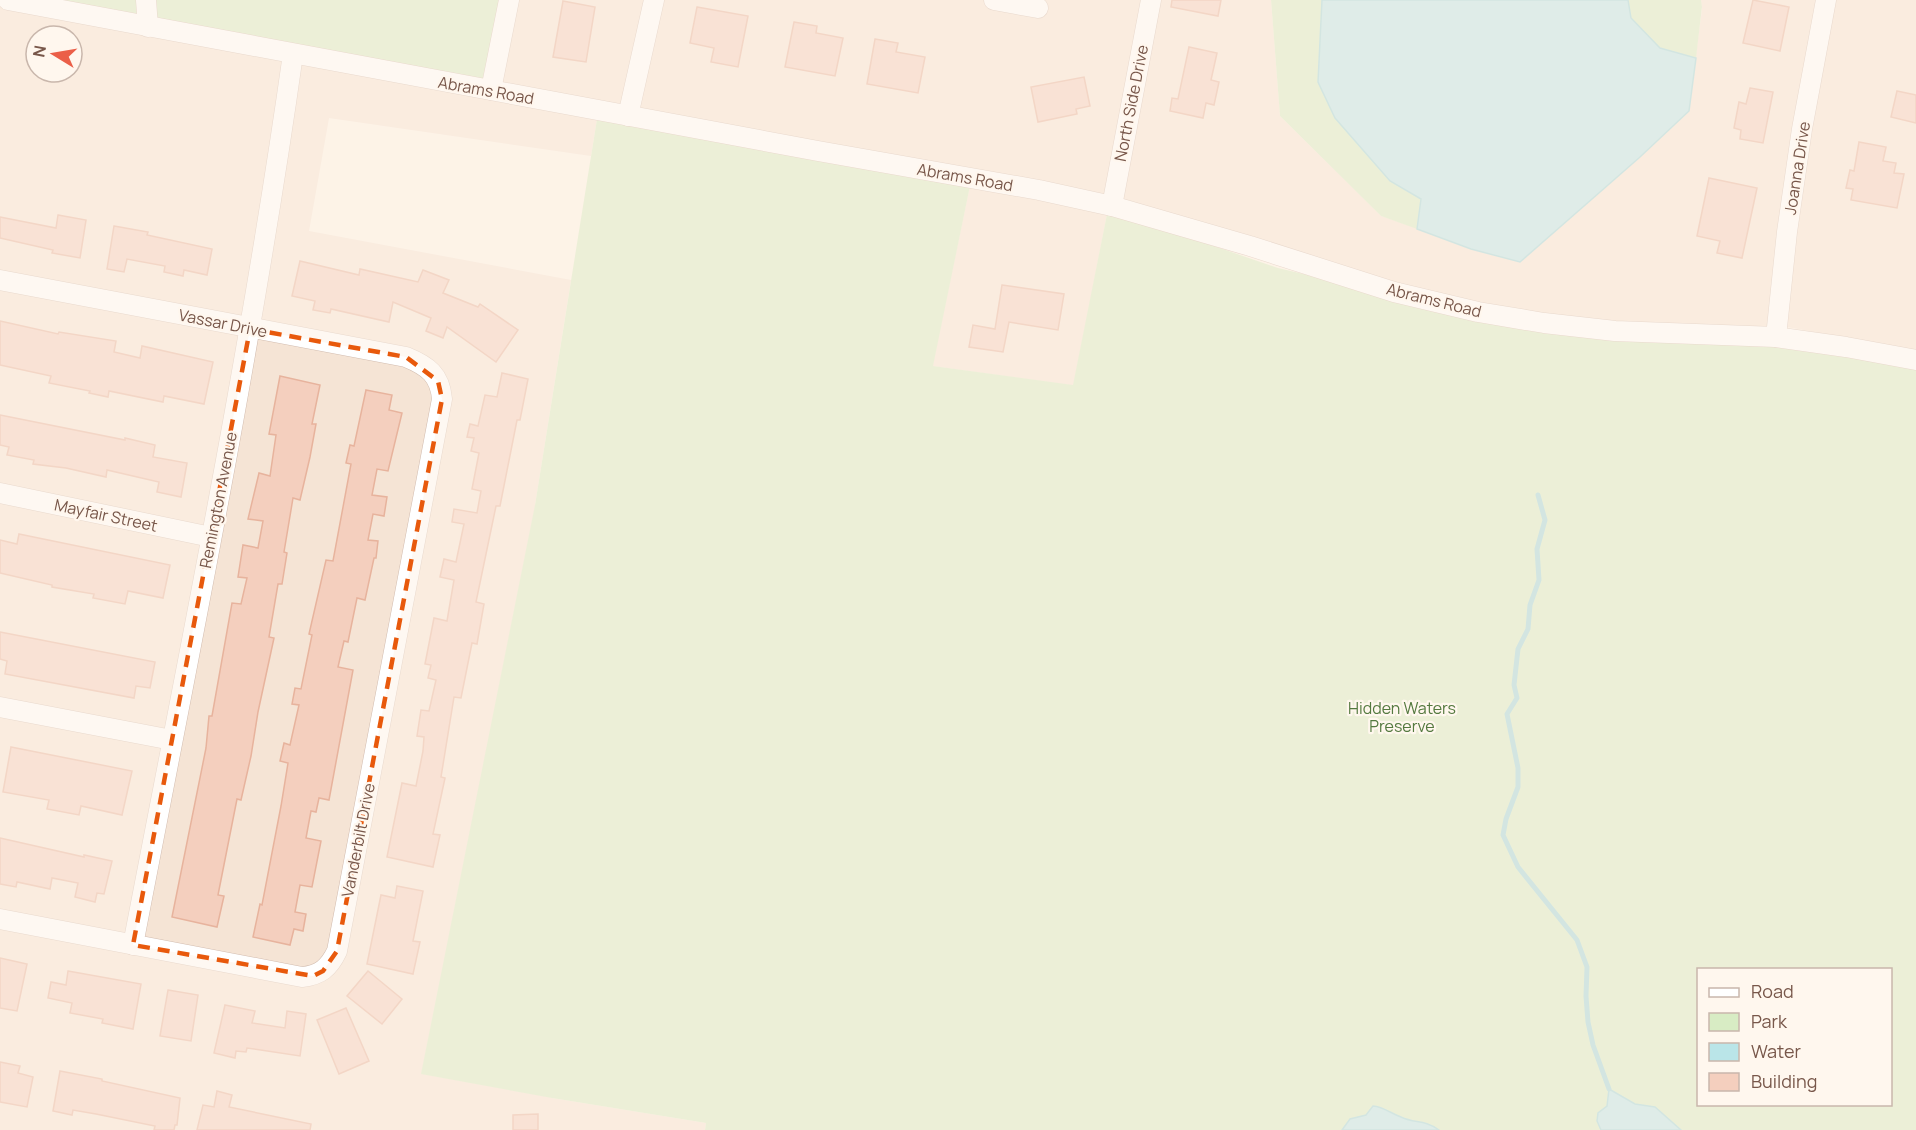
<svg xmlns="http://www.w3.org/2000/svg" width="1916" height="1130" viewBox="0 0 1916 1130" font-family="Manrope,sans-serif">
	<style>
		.residential { fill: #f5e4d5; fill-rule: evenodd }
		.green { fill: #d8ecc4; fill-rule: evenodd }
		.water { fill: #bae5e8; stroke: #a0d6da; stroke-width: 1.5 }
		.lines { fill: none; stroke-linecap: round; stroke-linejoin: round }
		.stream { stroke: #a0d6da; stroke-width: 5 }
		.building { fill: #f4cfbe; stroke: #e7b39d; stroke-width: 1.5 }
		.minor-casing { stroke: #d2bcaf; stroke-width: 21 }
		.minor { stroke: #fff; stroke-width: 20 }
		.marked { fill: none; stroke: #e8590c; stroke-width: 4.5; stroke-dasharray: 12 8; stroke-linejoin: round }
		.labels { text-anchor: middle; stroke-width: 4.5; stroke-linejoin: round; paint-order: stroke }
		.street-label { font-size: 16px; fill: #78574a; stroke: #fff7ee }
		.park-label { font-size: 16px; fill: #54793f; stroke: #fff7ee }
	</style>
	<rect width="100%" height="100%" fill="#fdf3e7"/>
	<g class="residential">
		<path d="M510,0H1271L1280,116L1381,216L1520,262L1640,157L1688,111L1702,10L1701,0H1916V351L1776,325L1749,328L1615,322L1545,314L1480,304L819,142L495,82Z"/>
		<path d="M0,7L597,119L591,156L329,118L309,231L571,280L535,505L552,1098L706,1123L705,1130H0ZM36,36H72V72H36Z"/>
		<path d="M970,186L1037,198L1107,214L1074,386L932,366Z"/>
	</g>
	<g class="green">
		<path d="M52,0H510L495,82Z"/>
		<path d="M1271,0H1322L1318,82L1335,118L1390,181L1421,199L1417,229L1381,216L1280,116Z"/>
		<path d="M1628,0H1701L1702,7L1696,58L1660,48L1630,18Z"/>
		<path d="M597,119L970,186L933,366L1073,385L1107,214L1182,235L1278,268L1325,279L1391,300L1775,346L1844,355L1916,369V1130H705L706,1123L552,1098L421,1074L535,505ZM1698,970H1890V1104H1698Z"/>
	</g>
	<g class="water">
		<path d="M1322,0H1628L1631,18L1660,48L1696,58L1689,111L1640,157L1520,262L1471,249L1417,229L1421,199L1390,181L1335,118L1318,82Z"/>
		<path d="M1609,1089L1635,1104L1655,1107L1681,1130H1601L1597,1121L1598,1113L1607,1106Z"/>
		<path d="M1373,1106C1384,1107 1390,1113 1401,1117C1416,1124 1423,1119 1439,1130H1342L1350,1119L1366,1115Z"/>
	</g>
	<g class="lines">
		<path class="stream" d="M1538,495L1545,520L1537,549L1539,580L1530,605L1528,629L1518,649L1514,685L1517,698L1507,714L1518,768V787L1506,819L1503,835L1518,867L1577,940L1587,967L1586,996L1588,1022L1593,1045L1609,1089"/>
	</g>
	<g class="building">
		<path d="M1172,0H1221L1218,16L1171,7Z"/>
		<path d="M1753,0L1789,7L1780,51L1743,43Z"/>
		<path d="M563,1L595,7L586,62L553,57Z"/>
		<path d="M697,7L748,16L738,67L711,62L714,48L690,43Z"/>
		<path d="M794,22L817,26L816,33L843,38L835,76L785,67Z"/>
		<path d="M875,39L898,43L896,52L925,57L918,93L867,84Z"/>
		<path d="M1189,47L1217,53L1211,80L1219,82L1214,105L1206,103L1203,118L1170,111L1172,98L1178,99Z"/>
		<path d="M1084,77L1090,106L1076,109L1077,114L1038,122L1031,87Z"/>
		<path d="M1750,88L1773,92L1763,143L1740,139L1741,130L1734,128L1739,102L1746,104Z"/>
		<path d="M1897,91L1916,95V123L1891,117Z"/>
		<path d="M1859,142L1886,147L1883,161L1896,163L1894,173L1904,174L1897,208L1851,200L1853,189L1846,188L1850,170L1854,171Z"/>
		<path d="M1709,178L1757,188L1742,258L1717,253L1720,241L1697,236Z"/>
		<path d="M58,215L86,220L80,258L52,253L53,250L0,238V217L56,228Z"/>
		<path d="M114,226L148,232L147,235L212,249L207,275L184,270L183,276L164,272L165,266L127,259L124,272L107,269Z"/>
		<path d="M300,261L359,275L360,269L418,282L423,270L449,280L443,293L478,307L480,304L518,330L496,362L447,327L443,338L426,331L431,318L393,302L389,322L331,309L330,313L313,310L315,301L292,296Z"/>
		<path d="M1002,285L1064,294L1058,330L1009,322L1003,352L969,347L973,325L995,329Z"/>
		<path d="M0,321L58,334L59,332L116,341L114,352L140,358L142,346L213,362L204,404L164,396L163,402L109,391L108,397L89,393L90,391L49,383L51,376L0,365Z"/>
		<path d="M502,373L528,379L520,420H517L500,506H496L476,602L484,604L477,644L472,643L461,698L454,697L441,777L445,778L433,834L440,835L433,867L387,857L402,783L416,786L423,751L424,737L417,736L421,710L429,711L436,680L428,678L431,665L425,664L434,618L447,621L454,580L440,577L444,559L456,562L464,524L452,522L454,509L477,513L481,491L472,489L479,453L471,451L474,438L467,437L470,424L478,426L485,395L497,397Z"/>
		<path d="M280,376L320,385L312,424H316L310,457L300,500L293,498L284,552L287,553L282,584H278L269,637L274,638L258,712L251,756L241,800L237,799L218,895L224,896L217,927L172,917L206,748L209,716H212L232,603L241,604L247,578L238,577L243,545L258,548L263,521L248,519L259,473L270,476L276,435L269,434Z"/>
		<path d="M366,390L392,395L389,410L402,413L388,471L377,469L372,495L387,497L384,516L373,514L368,540L378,541L376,558H374L365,600L357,598L348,642L344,641L338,667L353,670L329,800L319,798L316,812L311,811L306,838L321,841L312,887L300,885L295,912L306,914L303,931L294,929L290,945L253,937L260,904L262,905L281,806L288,763L280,761L284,743L290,745L299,705L292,704L295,688L301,689L312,635L309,634L326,560L333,561L351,464L346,463L350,445L354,446Z"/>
		<path d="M0,415L125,440V438L155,445L153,457L187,463L181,497L157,492L159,482L107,470L106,477L66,468L33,464L34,460L7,455L9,447L0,445Z"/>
		<path d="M19,534L170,565L163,598L128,591L125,604L93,598L94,594L52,587V585L0,573V540L17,544Z"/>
		<path d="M0,632L155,662L150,688L136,686L134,698L5,674L7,661L0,659Z"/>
		<path d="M11,747L132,771L122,815L81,806L79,815L47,809L49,800L3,792Z"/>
		<path d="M0,838L84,857V855L112,861L104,894L97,893L95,902L75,897L78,883L52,878L50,889L17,882L16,887L0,884Z"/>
		<path d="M397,886L423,891L413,941L420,942L413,974L367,964L381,895L395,898Z"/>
		<path d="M0,958L27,964L17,1011L0,1008Z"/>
		<path d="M68,971L141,984L133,1029L102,1023L103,1019L70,1013L72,1003L48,998L51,982L66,985Z"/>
		<path d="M368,971L402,999L382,1024L347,996Z"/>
		<path d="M168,990L198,995L191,1041L160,1036Z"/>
		<path d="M225,1005L255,1011L252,1023L285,1028L287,1011L306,1014L300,1056L247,1048L246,1052L236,1051L235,1058L214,1053Z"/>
		<path d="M346,1008L369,1061L339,1074L317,1020Z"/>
		<path d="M0,1062L20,1066L18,1073L33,1077L27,1107L0,1102Z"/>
		<path d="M60,1071L102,1079V1081L180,1098L177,1125H175L174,1130H154L155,1126L96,1114L73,1110L72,1115L53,1111Z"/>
		<path d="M217,1091L232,1095L229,1107L311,1124L310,1130H197L203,1105L214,1107Z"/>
		<path d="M538,1114V1130H513V1115Z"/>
	</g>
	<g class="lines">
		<defs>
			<g id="minor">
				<path d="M8,0L818,151L1039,190L1112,206L1250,246L1394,292L1478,312L1544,323L1615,331L1776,337L1846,347L1916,360"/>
				<path d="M146,0L148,27"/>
				<path d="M994,0L1038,8"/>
				<path d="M491,90L509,0"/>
				<path d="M628,116L654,0"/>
				<path d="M1112,206L1151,0"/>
				<path d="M0,280L406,357C428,366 440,375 442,399L337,951C329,968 320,975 302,977L0,919"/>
				<path d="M1776,337L1787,232L1802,129L1826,0"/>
				<path d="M0,493L211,537"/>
				<path d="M0,707L172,740"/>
				<path d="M133,945C190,648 251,353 293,54"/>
			</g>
		</defs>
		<use href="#minor" class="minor-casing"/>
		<use href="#minor" class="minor"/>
	</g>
	<path d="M0 0H1916V1130H0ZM250,329L406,357L438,381L442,399L337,951L323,971L313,976L133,945Z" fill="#fdf3e7" fill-opacity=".55" fill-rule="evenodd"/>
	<path class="marked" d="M250,329L406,357L438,381L442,399L337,951L323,971L313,976L133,945Z"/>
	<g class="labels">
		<g class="street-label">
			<text transform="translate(486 90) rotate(10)" y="6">Abrams Road</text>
			<text transform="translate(1131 103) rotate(-79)" y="6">North Side Drive</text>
			<text transform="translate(1797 168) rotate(-81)" y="6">Joanna Drive</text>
			<text transform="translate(965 177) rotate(10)" y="6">Abrams Road</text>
			<text transform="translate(1434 300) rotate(14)" y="6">Abrams Road</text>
			<text transform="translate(223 323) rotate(11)" y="6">Vassar Drive</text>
			<text transform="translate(218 500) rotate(-79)" y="6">Remington Avenue</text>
			<text transform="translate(106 515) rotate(12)" y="6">Mayfair Street</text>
			<text transform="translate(358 840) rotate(-79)" y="6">Vanderbilt Drive</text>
		</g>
		<g class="park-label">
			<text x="1402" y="714">Hidden Waters<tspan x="1402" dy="18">Preserve</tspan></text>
		</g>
	</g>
	<rect x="1697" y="968" width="195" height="138" fill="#fff7ee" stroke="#c9b7ac" stroke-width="1.5"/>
	<rect x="1709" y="988" width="30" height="9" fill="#ffffff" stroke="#c9b7ac" stroke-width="1.5"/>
	<text x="1751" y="998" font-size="18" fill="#78574a">Road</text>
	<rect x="1709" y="1013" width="30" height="18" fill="#d8ecc4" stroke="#c9b7ac" stroke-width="1.5"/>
	<text x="1751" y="1028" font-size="18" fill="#78574a">Park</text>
	<rect x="1709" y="1043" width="30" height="18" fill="#bae5e8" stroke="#c9b7ac" stroke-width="1.5"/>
	<text x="1751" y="1058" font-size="18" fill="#78574a">Water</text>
	<rect x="1709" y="1073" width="30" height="18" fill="#f4cfbe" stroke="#c9b7ac" stroke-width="1.5"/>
	<text x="1751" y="1088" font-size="18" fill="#78574a">Building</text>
	<g transform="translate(54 54) rotate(281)"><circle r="28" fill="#fff7ee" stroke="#c9b7ac" stroke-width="1.5"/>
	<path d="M0-4.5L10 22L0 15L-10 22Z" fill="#eb5f48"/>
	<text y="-9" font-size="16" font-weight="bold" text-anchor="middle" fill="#78574a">N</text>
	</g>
</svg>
